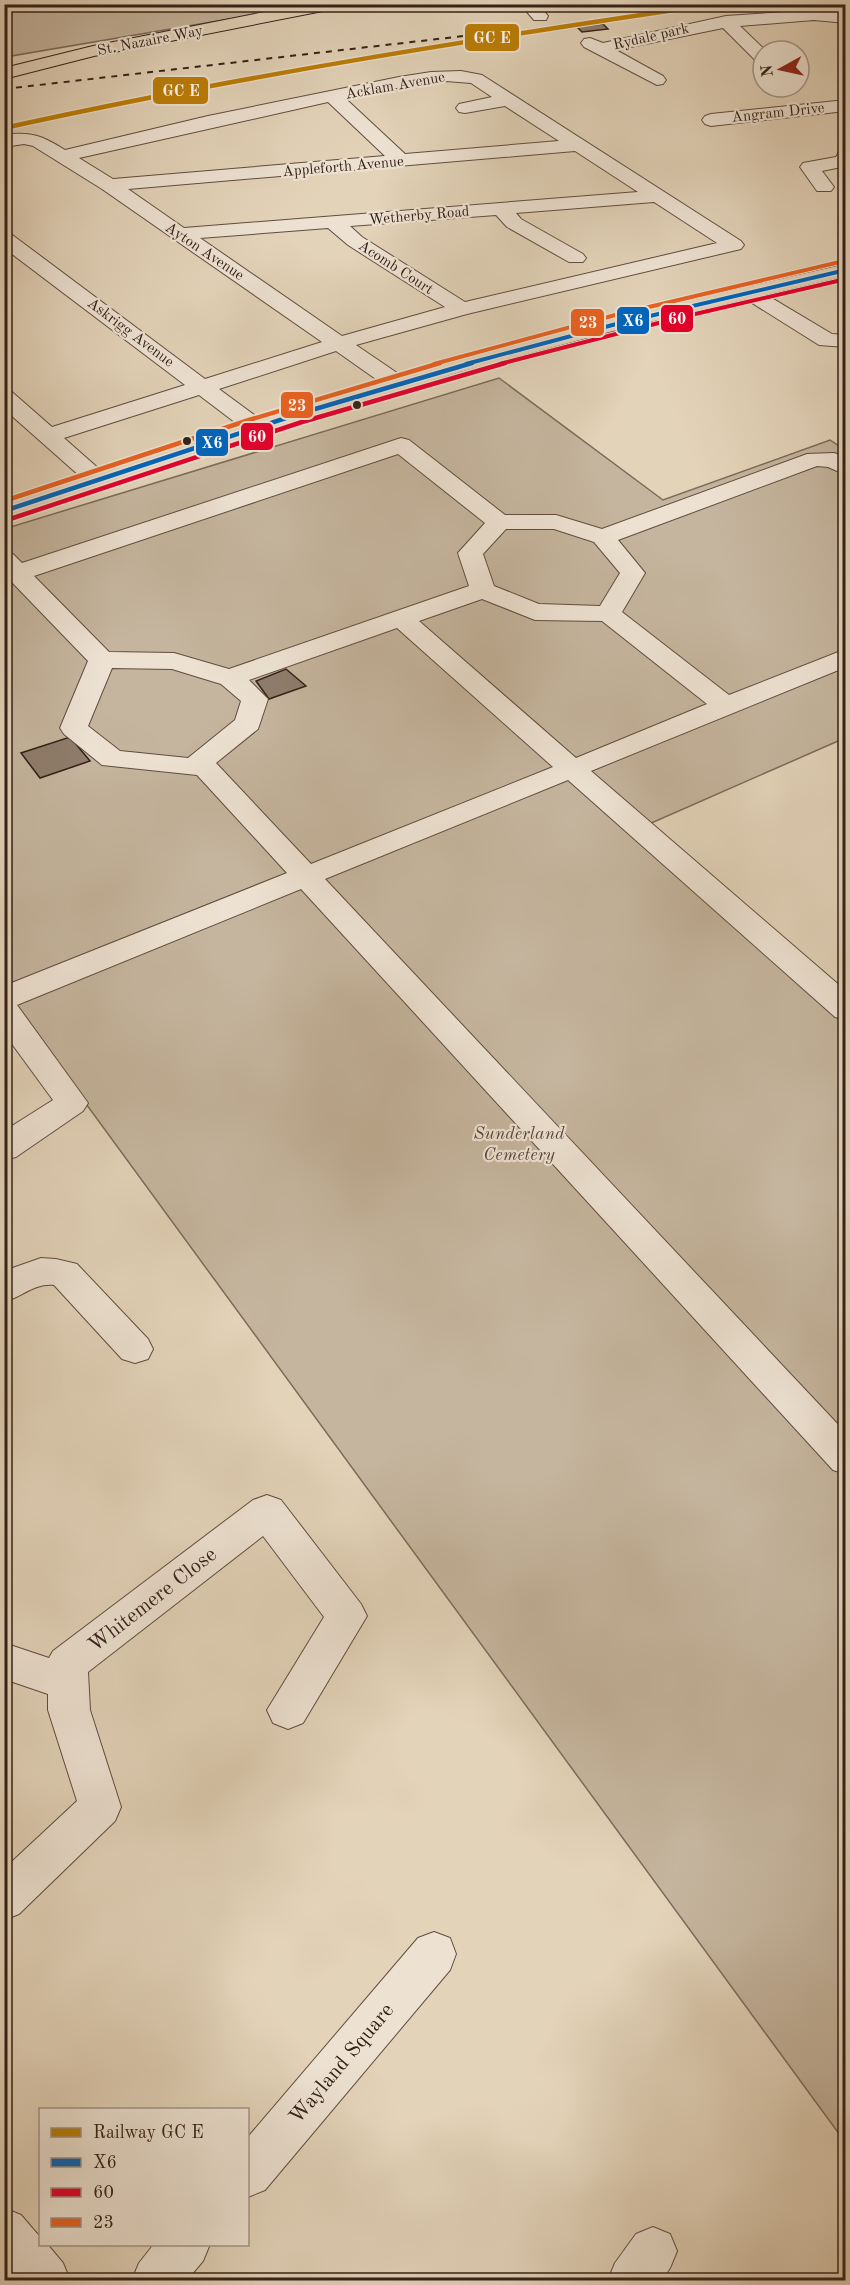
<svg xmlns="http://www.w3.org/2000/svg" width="850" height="2285" viewBox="0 0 850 2285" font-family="'Old Standard TT',serif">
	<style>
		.green { fill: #c5b59e; stroke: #7c6a5b; stroke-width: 1.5 }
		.building { fill: #8f7d6c; stroke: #342018; stroke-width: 1.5 }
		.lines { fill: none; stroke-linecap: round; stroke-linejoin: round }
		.minor-casing { stroke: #604d40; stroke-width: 2 }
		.major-casing { stroke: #342018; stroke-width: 2 }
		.highway-casing { stroke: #342018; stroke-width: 2 }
		.minor { fill: #ede2d2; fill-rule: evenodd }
		.major { fill: #e3d3b9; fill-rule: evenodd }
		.highway { fill: #e3d3b9; fill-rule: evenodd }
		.rail { stroke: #342018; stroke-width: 2; stroke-dasharray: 6 6; stroke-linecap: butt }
		.bus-1-far1-casing { stroke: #ede2d2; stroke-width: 6 }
		.bus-1-casing { stroke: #ede2d2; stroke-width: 8 }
		.bus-2-far1-casing { stroke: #ede2d2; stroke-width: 6 }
		.bus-2-casing { stroke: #ede2d2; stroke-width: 8 }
		.bus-3-far1-casing { stroke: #ede2d2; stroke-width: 6 }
		.bus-3-casing { stroke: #ede2d2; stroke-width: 8 }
		.bus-1-far1 { stroke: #0065bd; stroke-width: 4 }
		.bus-1 { stroke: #0065bd; stroke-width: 4.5 }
		.bus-2-far1 { stroke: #e4002b; stroke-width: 4 }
		.bus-2 { stroke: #e4002b; stroke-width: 4.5 }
		.bus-3-far1 { stroke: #e86222; stroke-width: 4 }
		.bus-3 { stroke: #e86222; stroke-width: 4.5 }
		.rail-1-casing { stroke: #ede2d2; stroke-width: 7 }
		.rail-1 { stroke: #bc7e07; stroke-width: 4.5 }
		.bus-dot { fill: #342018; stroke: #ede2d2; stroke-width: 2 }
		.labels { text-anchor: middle; stroke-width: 4.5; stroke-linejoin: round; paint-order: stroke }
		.far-street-label { font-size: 15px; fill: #342018; stroke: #ede2d2 }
		.park-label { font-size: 18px; font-style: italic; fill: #58453a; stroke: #ede2d2 }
		.near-street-label { font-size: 21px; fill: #342018; stroke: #ede2d2 }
		.line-badge { stroke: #ede2d2; stroke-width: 2 }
		.badge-label { font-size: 16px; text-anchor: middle; font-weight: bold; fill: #fff }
	</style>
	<rect width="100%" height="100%" fill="#e3d3b9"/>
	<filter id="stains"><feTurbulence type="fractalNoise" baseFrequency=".00333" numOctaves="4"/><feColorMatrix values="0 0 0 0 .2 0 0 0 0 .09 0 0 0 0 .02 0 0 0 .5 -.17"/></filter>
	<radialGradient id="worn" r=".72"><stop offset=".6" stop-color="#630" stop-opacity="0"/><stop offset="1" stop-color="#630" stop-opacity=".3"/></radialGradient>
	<g class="green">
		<path d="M5,5H312L5,57Z"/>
		<path d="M499,378L663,500L830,440L845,450V738L649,824L845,996V2142L5,993L4,529Z"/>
	</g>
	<g class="building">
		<path d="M603,24L608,29L582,32L577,27Z"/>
		<path d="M286,669L306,686L269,699L256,681Z"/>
		<path d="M70,737L90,761L40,778L21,753Z"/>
	</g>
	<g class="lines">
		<defs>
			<g id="minor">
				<path d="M520,4H538L548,16L546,20H534Z"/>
				<path d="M814,10L846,13V23L814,20L740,26L766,51H763V63L757,62L723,28L616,50L663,76L666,80L663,84L657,85L584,47L581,43L584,39L590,38L603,43L726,16Z"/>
				<path d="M461,71L482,75L741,241L744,245L741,249L467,314L356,345L406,379L409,384L406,389L398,391L390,389L336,351L219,389L265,423L268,428L265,433L257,435L249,433L199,395L64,438L107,476L111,481L107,486L99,488L91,486L4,409V390L12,392L52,427L185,385L4,248V232L11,234L205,379L322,342L102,189L33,146L24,144L4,147V135C31,131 43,136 65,150L208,116L399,77L431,72ZM446,81L471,83L492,97L459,104L456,108L459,112L465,113L505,106L559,141L405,154L346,99L415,84ZM328,102L385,156L113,179L79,158ZM575,151L638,192L184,228L128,189ZM654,202L717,243L465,302L362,237L350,226L496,215L507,227L569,262H583L586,258L583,254L521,219L516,213ZM328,228L348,245L445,307L342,336L200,238Z"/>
				<path d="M846,100V111L711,126L705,124L702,120L705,116L711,114Z"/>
				<path d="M846,150V166L822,171L834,187L831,191H817L800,167L803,163L836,157L839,152Z"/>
				<path d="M748,286L755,288L832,334L846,335V347L819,345L741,296L738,292L741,288Z"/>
				<path d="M401,438L409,440L505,515H556L602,529L807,454L834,453L846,457V475L828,467L817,466L618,540L645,573L622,612L729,695L846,649V667L591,771L846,991V1020L835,1017L568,780L325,879L846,1433V1474L833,1470L301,889L17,1005L88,1103L83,1111L16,1157L4,1160V1131L53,1100L4,1033V986L287,873L197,775L102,765L64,734L60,728L88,661L4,574V552L13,554L22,563ZM398,454L485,523L458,553L469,586L229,669L174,653L109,652L34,576ZM506,529H554L594,542L620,573L600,606L539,604L494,586L483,554ZM482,599L535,620L602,621L707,704L576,758L419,621ZM397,628L553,767L311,864L216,763L258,729L268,699L249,680ZM112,668L172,669L221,684L241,701L235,720L188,758L120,751L88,726Z"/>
				<path d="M41,1258L56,1259L77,1264L148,1339L153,1349L148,1359L135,1363L122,1359L54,1285C34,1283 22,1297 4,1302V1271Z"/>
				<path d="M267,1495L281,1500L361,1604L367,1616L303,1723L288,1729L273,1723L267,1710L324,1617L263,1536L88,1672L90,1710L121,1807L115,1821L19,1914L4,1920V1869L77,1801L48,1710V1694L4,1679V1643L49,1658L53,1651L253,1500Z"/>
				<path d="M434,1932L450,1938L456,1954L450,1970L265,2190L248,2197V2137L418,1938Z"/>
				<path d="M4,2208L21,2215L40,2237V2244H47L63,2263L70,2280H14L4,2270Z"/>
				<path d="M653,2227L670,2234L677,2251L670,2268L662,2280H608L615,2263L636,2234Z"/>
				<path d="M154,2244H210L203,2261L187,2280H132L139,2263Z"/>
			</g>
			<path id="major" d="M846,264V276L628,327L460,372L306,419L4,518V503L290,409L445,363L620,316Z"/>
			<path id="highway" d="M305,4H341L333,9L94,56L4,79V68L93,46Z"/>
		</defs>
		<use href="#minor" class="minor-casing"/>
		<use href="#major" class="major-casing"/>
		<use href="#highway" class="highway-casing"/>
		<use href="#minor" class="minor"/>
		<use href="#major" class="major"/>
		<use href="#highway" class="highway"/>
		<path class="rail" d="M4,89L507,31"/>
		<defs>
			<path id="bus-1-far1" d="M466,364L620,323L846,270"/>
			<path id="bus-1" d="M4,511L298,414L472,363"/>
			<path id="bus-2-far1" d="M500,364L678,318L846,279"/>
			<path id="bus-2" d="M7,520L302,422L505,363"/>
			<path id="bus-3-far1" d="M434,364L619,314L844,261"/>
			<path id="bus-3" d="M4,501L249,420L440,363"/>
		</defs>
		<use href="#bus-1-far1" class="bus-1-far1-casing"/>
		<use href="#bus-1" class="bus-1-casing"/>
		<use href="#bus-2-far1" class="bus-2-far1-casing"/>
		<use href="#bus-2" class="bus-2-casing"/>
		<use href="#bus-3-far1" class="bus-3-far1-casing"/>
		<use href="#bus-3" class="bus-3-casing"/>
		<use href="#bus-1-far1" class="bus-1-far1"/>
		<use href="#bus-1" class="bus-1"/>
		<use href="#bus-2-far1" class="bus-2-far1"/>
		<use href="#bus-2" class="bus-2"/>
		<use href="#bus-3-far1" class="bus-3-far1"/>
		<use href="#bus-3" class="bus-3"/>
		<defs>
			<path id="rail-1" d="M4,128C239,76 477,39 715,4"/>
		</defs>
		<use href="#rail-1" class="rail-1-casing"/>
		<use href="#rail-1" class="rail-1"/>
	</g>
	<g class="bus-dot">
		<circle cx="357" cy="405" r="5"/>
		<circle cx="187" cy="441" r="5"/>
	</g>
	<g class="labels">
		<g class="far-street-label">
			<text transform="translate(651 36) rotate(-13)" y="5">Rydale park</text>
			<text transform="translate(150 40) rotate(-11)" y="5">St. Nazaire Way</text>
			<text transform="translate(395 85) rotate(-10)" y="5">Acklam Avenue</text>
			<text transform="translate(778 112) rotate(-6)" y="5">Angram Drive</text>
			<text transform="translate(343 166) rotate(-5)" y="5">Appleforth Avenue</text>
			<text transform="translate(419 215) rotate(-5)" y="5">Wetherby Road</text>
			<text transform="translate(205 251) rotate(34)" y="5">Ayton Avenue</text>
			<text transform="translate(396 267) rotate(33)" y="5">Acomb Court</text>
			<text transform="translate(131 332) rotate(37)" y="5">Askrigg Avenue</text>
		</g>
		<g class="park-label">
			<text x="519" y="1139">Sunderland<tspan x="519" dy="21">Cemetery</tspan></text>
		</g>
		<g class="near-street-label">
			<text transform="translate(152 1599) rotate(-38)" y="7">Whitemere Close</text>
			<text transform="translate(341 2063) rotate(-50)" y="7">Wayland Square</text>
		</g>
	</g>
	<g class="line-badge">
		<rect x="464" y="23" width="56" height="29" rx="6" fill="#bc7e07"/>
		<rect x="152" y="76" width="57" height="29" rx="6" fill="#bc7e07"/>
		<rect x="660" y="304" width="34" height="29" rx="6" fill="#e4002b"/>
		<rect x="616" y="306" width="34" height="29" rx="6" fill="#0065bd"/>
		<rect x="570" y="308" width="35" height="29" rx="6" fill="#e86222"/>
		<rect x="280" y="391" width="34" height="28" rx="6" fill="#e86222"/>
		<rect x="240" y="422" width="34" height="29" rx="6" fill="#e4002b"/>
		<rect x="195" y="428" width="34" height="29" rx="6" fill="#0065bd"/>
	</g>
	<g class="badge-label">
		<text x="492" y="43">GC E</text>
		<text x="181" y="96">GC E</text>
		<text x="677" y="324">60</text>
		<text x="633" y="326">X6</text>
		<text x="588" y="328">23</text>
		<text x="297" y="411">23</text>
		<text x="257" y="442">60</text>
		<text x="212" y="448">X6</text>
	</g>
	<rect width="850" height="2285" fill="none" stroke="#e3d3b9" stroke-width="24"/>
	<rect x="6" y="6" width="838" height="2273" fill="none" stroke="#342018" stroke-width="3"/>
	<rect x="12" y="12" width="826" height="2261" fill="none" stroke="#342018" stroke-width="1.5"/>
	<rect x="39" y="2108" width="210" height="138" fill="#ede2d2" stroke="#a39488" stroke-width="1.5"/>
	<rect x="51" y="2128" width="30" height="9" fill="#bc7e07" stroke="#a39488" stroke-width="1.5"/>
	<text x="93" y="2138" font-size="18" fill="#342018">Railway GC E</text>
	<rect x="51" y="2158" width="30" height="9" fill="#0065bd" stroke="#a39488" stroke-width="1.5"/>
	<text x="93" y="2168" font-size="18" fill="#342018">X6</text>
	<rect x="51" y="2188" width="30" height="9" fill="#e4002b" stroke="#a39488" stroke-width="1.5"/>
	<text x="93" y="2198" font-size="18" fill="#342018">60</text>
	<rect x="51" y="2218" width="30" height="9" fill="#e86222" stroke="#a39488" stroke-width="1.5"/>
	<text x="93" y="2228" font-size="18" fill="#342018">23</text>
	<g transform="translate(781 69) rotate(262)"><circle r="28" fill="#ede2d2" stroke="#a39488" stroke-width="1.5"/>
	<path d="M0-4.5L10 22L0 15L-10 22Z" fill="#8f2418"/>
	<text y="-9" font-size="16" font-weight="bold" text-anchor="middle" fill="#342018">N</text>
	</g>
	<rect width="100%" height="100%" filter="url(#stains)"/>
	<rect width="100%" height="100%" fill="url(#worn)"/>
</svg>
